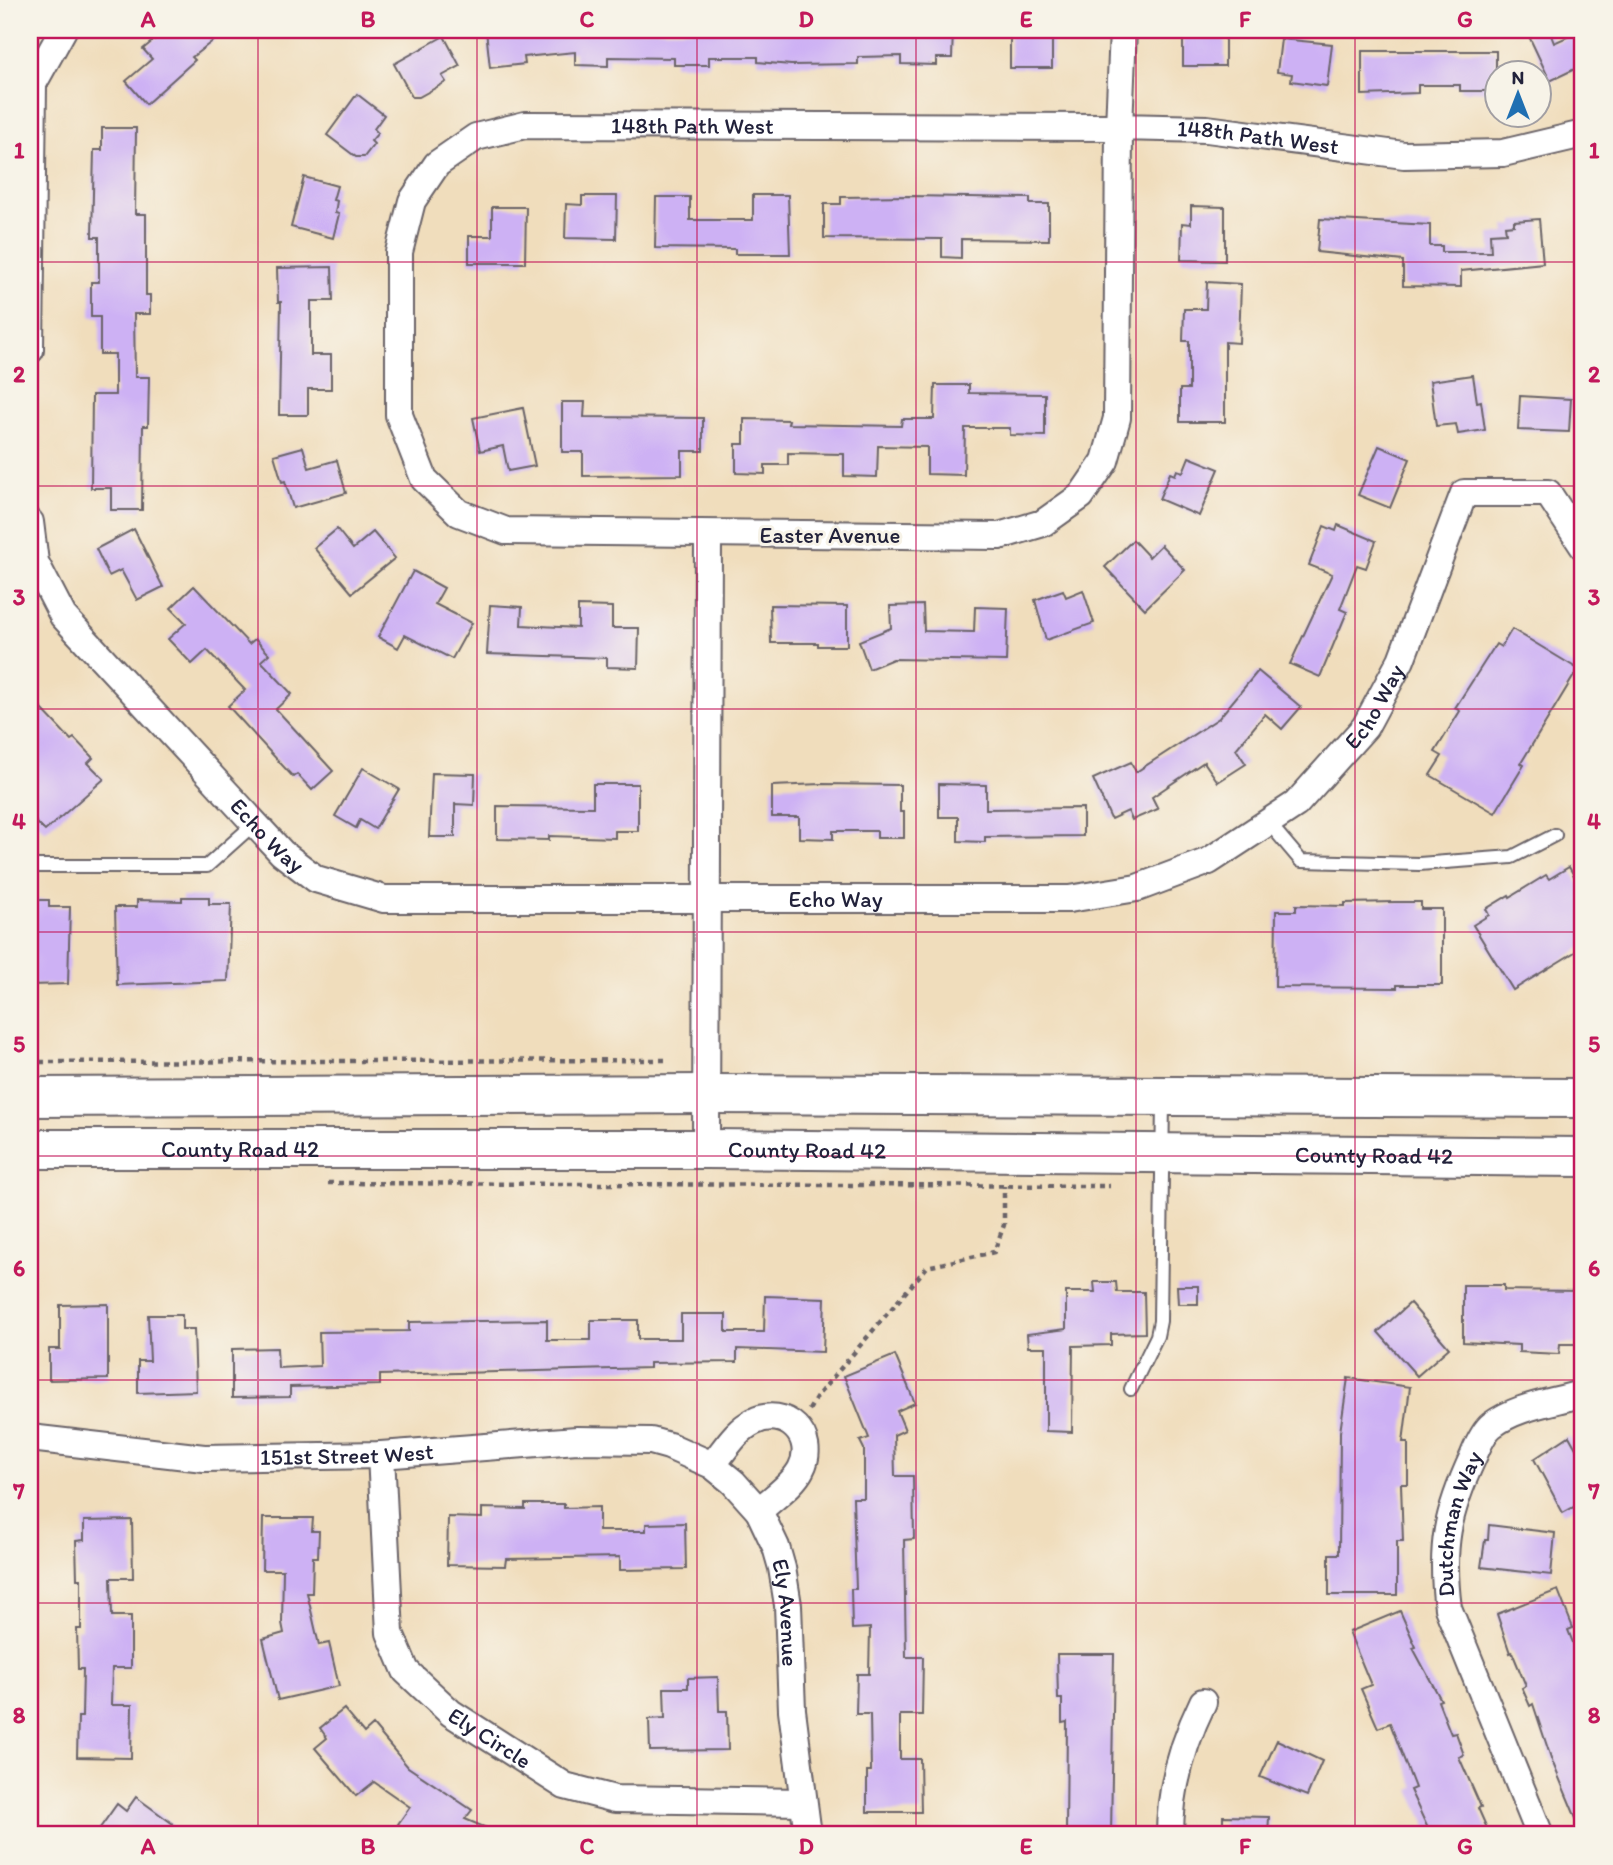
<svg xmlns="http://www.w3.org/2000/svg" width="1613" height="1865" viewBox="0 0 1613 1865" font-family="Itim,sans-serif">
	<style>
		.building { fill: #cdb1f4 }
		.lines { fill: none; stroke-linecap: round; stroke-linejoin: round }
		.service-casing { stroke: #6a6368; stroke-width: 16 }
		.minor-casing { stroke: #6a6368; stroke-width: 30 }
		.trunk-casing { stroke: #6a6368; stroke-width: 42 }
		.path { stroke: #6a6368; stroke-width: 4.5; stroke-dasharray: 5 5; stroke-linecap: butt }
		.service { stroke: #fff; stroke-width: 12 }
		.minor { stroke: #fff; stroke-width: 26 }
		.trunk { stroke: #fff; stroke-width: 38 }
		.grid { fill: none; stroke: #c2185b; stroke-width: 2; stroke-opacity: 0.55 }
		.labels { text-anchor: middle; stroke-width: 6; stroke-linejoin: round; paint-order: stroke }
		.street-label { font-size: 23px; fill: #22223b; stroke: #f7f3e8 }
		.neatline { fill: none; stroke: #c2185b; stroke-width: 2.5 }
		.grid-label { font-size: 23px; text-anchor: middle; font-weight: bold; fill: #c2185b }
	</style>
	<rect width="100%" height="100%" fill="#f7f3e8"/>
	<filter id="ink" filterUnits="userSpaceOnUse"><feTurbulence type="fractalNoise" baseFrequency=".0143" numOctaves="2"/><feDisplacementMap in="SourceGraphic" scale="14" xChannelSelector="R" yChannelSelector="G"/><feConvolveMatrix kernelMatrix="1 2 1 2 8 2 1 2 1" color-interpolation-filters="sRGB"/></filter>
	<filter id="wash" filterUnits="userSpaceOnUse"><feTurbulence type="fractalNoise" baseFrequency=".00686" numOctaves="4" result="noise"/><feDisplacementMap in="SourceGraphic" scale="28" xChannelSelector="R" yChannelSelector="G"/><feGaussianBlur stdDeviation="1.57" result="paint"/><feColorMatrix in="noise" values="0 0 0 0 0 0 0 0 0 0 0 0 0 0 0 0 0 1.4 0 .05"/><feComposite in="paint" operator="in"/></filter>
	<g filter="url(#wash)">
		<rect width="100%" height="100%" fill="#f0ddbc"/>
		<g id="blocks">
			<g class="building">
				<path d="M166,30H227L192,57L195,60L146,104L126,81L152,59L143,49Z"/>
				<path d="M486,30H953L952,58H936V65L901,64V56L858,57V64L791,65L758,62V57H709V65H674V58L608,57V66L575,65V52L524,57L525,64L490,68Z"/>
				<rect x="1010" y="30" width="42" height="38"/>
				<path d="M1191,30H1225V66H1183V31Z"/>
				<path d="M1526,30H1549L1554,43L1583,30V65L1550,81Z"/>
				<path d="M444,36L460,66L442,76L446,82L419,97H412L394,64Z"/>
				<path d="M1281,39L1332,44L1327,86L1291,81L1292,74L1277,72Z"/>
				<path d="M1362,51H1496V91H1460V85H1418V93L1362,95Z"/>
				<path d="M357,94L384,115L374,129L378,133L371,141L374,144L364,157H356L327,135Z"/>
				<path d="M102,128H136L135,214H146V295H150V314H134L135,377H149L148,426H143L142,510H111V488H91L92,395H115V354H100V317H91V282H99V237H92L94,150H102Z"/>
				<path d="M304,177L337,186L333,200L337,201L335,213L339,214L333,238L291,227Z"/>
				<path d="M753,195H788L790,254H735V249L655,248L656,197H690V220H753Z"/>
				<path d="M582,196H617L616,239L565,238L566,204L582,205Z"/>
				<path d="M910,196L1030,198V204H1049V240L961,239V258L942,257V239L824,238V204H841V197Z"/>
				<path d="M1191,206L1225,207V261L1181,260L1182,223L1191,224Z"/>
				<path d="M492,207H526L525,263H469V236H492Z"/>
				<path d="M1320,219L1430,225V246H1442V252H1491L1490,234L1506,233L1505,226L1514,225V221L1539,219L1543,263L1461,271V287L1403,286V261L1317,252Z"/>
				<path d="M332,267L333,301H311V355H331V389H308V415H279L281,302H278L277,268Z"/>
				<path d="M1207,282L1241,284L1239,343L1225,342V422H1180V389H1189V341H1183L1184,309H1206Z"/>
				<path d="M1473,375L1477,402L1481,401L1485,430L1458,434L1456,424L1436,426L1430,381Z"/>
				<path d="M935,385H969V393L1045,394V436L1010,435V428H965L964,475L927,474V447L878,446L877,477L844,476V454L788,453V465H765V474L736,473V444H744V419L789,420L788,424L901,426L902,419H934Z"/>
				<path d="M1520,396L1571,399L1569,432L1518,430Z"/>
				<path d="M562,402H585L584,417L703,418V451H682V475L583,476V452H562Z"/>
				<path d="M523,408L535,466L508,471L503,446L480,451L473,418Z"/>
				<path d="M1379,446L1410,459L1390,508L1358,495Z"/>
				<path d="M303,447L309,468L337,460L346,493L293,508L285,481L282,482L274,455Z"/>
				<path d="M1189,457L1219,469L1199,516L1159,499L1170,473L1175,475L1177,470L1183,472Z"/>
				<path d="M1338,525L1376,541L1366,568L1357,565L1340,609L1347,612L1320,677L1290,664L1332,574L1309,565L1324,526L1336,531Z"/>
				<path d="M134,529L163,587L137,600L121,570L109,576L96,549Z"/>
				<path d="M337,529L353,549L373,532L395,558L352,593L314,548Z"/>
				<path d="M1133,540L1149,557L1161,545L1185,570L1145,609L1105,567Z"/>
				<path d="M413,571L444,588L435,604L472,623L452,659L405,635L398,648L378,637Z"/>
				<path d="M194,586L249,644L255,639L269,654L261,661L292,694L276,709L333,771L312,790L297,774L293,777L228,706L245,690L207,650L192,664L168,639L186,623L171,608Z"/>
				<path d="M1063,590L1066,597L1083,590L1094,623L1046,640L1035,600Z"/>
				<path d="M490,605L522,607L521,625L578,628V606L612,607V628H639L638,668L607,667V658L487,654Z"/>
				<path d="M770,605L847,606V646H818V643H771Z"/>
				<path d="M923,605L924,631L974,632L975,607L1008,608L1006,661L893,659L869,669L859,641L891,628L890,606Z"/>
				<path d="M1512,629L1578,669L1521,763L1524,765L1495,813L1430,775L1442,756L1435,752L1460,711L1455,708L1496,644L1501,647Z"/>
				<path d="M1258,671L1301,707L1282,729L1265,714L1236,749L1246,764L1218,782L1204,762L1152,797L1158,809L1132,820L1128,811L1111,819L1093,779L1131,762L1136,772L1219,718Z"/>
				<path d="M41,708L71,740L74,738L93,758L88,763L104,779L45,831L30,816V719Z"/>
				<path d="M363,768L399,789L375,829L360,820L356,828L335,816Z"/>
				<path d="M432,773L475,774L474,805L455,804V837H429Z"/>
				<path d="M593,784H638V831H615V838L549,836V840L497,839V806L593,807Z"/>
				<path d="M822,784L900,785V812H904V838H877V831H833V839L799,838V817H772V786Z"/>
				<path d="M939,784L986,785V809L1083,808V836L985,837V842L958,841V817H939Z"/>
				<path d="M1569,867L1583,891V947L1513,990L1473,925L1489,915L1486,909L1509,895L1510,897L1546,875L1549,879Z"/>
				<path d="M182,897H209V904H231L228,981L117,985L115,907H137V900L182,901Z"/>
				<path d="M30,900H49V907H70L68,984L30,985Z"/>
				<path d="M1395,902H1421V909H1442V985H1397V988L1275,987L1276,911H1296V905L1345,906V903Z"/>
				<path d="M1094,1282H1116L1117,1292H1144L1145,1333L1111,1334V1345L1073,1346L1072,1432L1046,1431V1347H1028L1027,1334L1066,1329V1292H1095Z"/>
				<path d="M1463,1285H1504V1290L1583,1291V1344H1560L1559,1354L1519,1352V1345L1463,1342Z"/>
				<path d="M1177,1286H1198V1304H1178Z"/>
				<path d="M765,1296L825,1298L823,1352L737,1349V1362L650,1363V1368L380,1375V1385L290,1387V1397L232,1398V1349L277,1348L278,1368L320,1366L319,1332L409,1331V1322L547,1320V1340H591V1320H638V1339H681V1314H726V1332H764Z"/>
				<path d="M1410,1303L1449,1348L1417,1376L1378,1332Z"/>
				<path d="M108,1304V1379L49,1380V1349H60V1305Z"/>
				<path d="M148,1315H182V1329H194L196,1391L138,1393V1361H150Z"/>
				<path d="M895,1355L915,1403L897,1411L905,1430L894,1435L895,1476H913L914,1539L904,1540L906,1657H923L922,1715H900V1759H920L921,1812H867V1771H871L870,1714H856L857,1674H869L870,1628L852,1629L851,1589H856L853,1498H864V1449L860,1441L869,1438L844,1376Z"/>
				<path d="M1348,1378L1410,1387L1403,1442H1408V1484H1401L1403,1541H1397V1595H1329V1554H1339L1340,1432Z"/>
				<path d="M1569,1436L1583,1461V1502L1563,1513L1534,1459Z"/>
				<path d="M525,1504H564V1508L599,1507V1531H646V1524L685,1523L686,1569L620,1570V1557L506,1559L505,1566L447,1565L448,1517L482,1518V1508L525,1509Z"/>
				<path d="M263,1518H313L312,1531H319L318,1557H313L312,1593H307L319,1645L329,1643L339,1686L278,1700L263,1639L284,1633L282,1623L283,1570H262Z"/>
				<path d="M132,1520L133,1578H111L112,1616H131V1668H112L111,1705H132L131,1758L77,1757L78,1717H82L83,1669H78L77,1629H81V1579H77L76,1541L84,1540V1521Z"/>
				<path d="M1489,1525L1555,1533L1551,1575L1481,1567L1485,1540H1488Z"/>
				<path d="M1558,1590L1573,1628L1568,1630L1583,1668V1835L1552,1761L1533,1704L1530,1706L1522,1688L1526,1686L1512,1652L1510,1653L1497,1614Z"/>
				<path d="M1400,1611L1416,1647L1413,1648L1441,1700L1438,1701L1451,1734L1456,1733L1464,1755L1459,1757L1481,1807L1478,1808L1490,1835H1431L1410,1790L1415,1788L1390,1723L1378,1728L1361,1689L1371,1685L1349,1632Z"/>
				<path d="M1057,1654H1114L1111,1835H1066L1067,1722L1062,1723V1699H1058Z"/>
				<path d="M718,1677L719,1711H727L728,1750L650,1751L649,1719L665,1718L664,1688H688V1678Z"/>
				<path d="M344,1709L364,1733L373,1725L408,1767L472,1810L465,1819L503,1835H414L398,1824L410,1807L374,1782L356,1796L315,1748L327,1738L320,1728Z"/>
				<path d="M1277,1740L1322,1761L1307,1796L1260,1777Z"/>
				<path d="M136,1797L173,1824L165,1835H95L117,1804L126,1811Z"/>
				<path d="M1223,1816L1269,1817L1268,1835H1223Z"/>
			</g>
		</g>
	</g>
	<g filter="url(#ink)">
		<use href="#blocks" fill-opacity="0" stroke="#6a6368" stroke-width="2"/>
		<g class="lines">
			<defs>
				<g id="service">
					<path d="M1268,822L1301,861L1419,864L1512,857L1555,835"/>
					<path d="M30,866H207L255,823"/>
					<path d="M1131,1389L1157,1336L1160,1321L1163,1101"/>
				</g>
				<g id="minor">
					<path id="s1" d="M1123,30L1119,127L1117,418L1105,461L1081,496L1043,523L999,536L506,531L459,513L424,479L399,415V252L412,201L437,164L476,137L525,125L1119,127L1207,129L1404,155L1503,153L1583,134"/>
					<path d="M30,350L33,84L63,30"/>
					<path id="s2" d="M30,522L35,562L63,616L282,853L316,879L384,899H1069L1137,888L1209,861L1296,804L1365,727L1401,660L1464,493H1548L1583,546"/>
					<path d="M706,1149L708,535"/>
					<path id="s3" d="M30,1438L204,1458L381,1455L577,1440L651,1441L669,1446L712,1465L733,1482L759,1511L776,1547L782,1568L788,1605L792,1710L808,1835"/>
					<path id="s4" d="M381,1455L390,1633L406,1671L451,1713L565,1786L615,1799L803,1802"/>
					<path d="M712,1465C724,1451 736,1430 753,1422C785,1405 818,1437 801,1469C793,1485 772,1498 759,1511"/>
					<path d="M1170,1835C1170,1787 1182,1745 1203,1702"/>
					<path id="s5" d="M1540,1835L1448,1608C1440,1547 1447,1513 1473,1457C1477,1447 1484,1431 1492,1425C1519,1405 1552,1403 1583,1393"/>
				</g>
				<g id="trunk">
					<path d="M30,1097L707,1094L1583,1098"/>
					<path id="s6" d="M30,1149H706L1583,1157"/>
				</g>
			</defs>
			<use href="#service" class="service-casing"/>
			<use href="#minor" class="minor-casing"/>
			<use href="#trunk" class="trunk-casing"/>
			<g class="path">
				<path d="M30,1062L669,1060"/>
				<path d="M328,1183L1110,1186"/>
				<path d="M809,1410L818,1395L927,1267L994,1252L1004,1225V1186"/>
			</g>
			<use href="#service" class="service"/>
			<use href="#minor" class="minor"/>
			<use href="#trunk" class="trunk"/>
		</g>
	</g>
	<path class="grid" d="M258,30V1835M477,30V1835M697,30V1835M916,30V1835M1136,30V1835M1355,30V1835M30,262H1583M30,486H1583M30,709H1583M30,932H1583M30,1156H1583M30,1380H1583M30,1603H1583"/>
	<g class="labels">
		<g class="street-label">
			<text dy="8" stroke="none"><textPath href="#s1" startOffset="1754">148th Path West</textPath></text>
			<text dy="8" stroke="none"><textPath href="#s1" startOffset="2320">148th Path West</textPath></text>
			<text x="830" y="543">Easter Avenue</text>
			<text dy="8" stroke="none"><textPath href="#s2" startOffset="1598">Echo Way</textPath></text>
			<text dy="8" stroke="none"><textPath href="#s2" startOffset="401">Echo Way</textPath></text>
			<text dy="8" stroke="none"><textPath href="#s2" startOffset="989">Echo Way</textPath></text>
			<text dy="8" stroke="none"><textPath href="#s6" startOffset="210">County Road 42</textPath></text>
			<text dy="8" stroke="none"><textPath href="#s6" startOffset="777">County Road 42</textPath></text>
			<text dy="8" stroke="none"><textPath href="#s6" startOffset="1344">County Road 42</textPath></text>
			<text dy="8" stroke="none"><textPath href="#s3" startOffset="318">151st Street West</textPath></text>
			<text dy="8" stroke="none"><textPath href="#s5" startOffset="331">Dutchman Way</textPath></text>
			<text dy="8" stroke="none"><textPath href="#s3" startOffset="861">Ely Avenue</textPath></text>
			<text dy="8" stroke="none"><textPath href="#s4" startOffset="327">Ely Circle</textPath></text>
		</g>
	</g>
	<rect width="1613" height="1865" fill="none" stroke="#f7f3e8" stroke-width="77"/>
	<g transform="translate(1518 94)"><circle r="33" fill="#f7f3e8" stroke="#a29fa3" stroke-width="2"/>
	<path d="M0-5L12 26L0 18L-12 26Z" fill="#1f6fb2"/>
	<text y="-10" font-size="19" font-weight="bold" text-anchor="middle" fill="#22223b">N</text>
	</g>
	<rect x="38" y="38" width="1536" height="1788" class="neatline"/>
	<g class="grid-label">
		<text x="148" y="27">A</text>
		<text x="368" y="27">B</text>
		<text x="587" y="27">C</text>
		<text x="806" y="27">D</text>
		<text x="1026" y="27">E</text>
		<text x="1245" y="27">F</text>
		<text x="1465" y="27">G</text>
		<text x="19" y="158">1</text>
		<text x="1594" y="158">1</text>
		<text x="19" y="382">2</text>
		<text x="1594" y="382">2</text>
		<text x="19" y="605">3</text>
		<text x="1594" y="605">3</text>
		<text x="19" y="829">4</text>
		<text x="1594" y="829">4</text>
		<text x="19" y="1052">5</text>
		<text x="1594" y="1052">5</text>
		<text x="19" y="1276">6</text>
		<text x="1594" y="1276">6</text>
		<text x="19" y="1499">7</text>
		<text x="1594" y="1499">7</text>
		<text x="19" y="1723">8</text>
		<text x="1594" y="1723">8</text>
		<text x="148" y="1854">A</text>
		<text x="368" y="1854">B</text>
		<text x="587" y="1854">C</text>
		<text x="806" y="1854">D</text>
		<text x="1026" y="1854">E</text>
		<text x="1245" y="1854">F</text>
		<text x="1465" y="1854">G</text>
	</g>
</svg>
